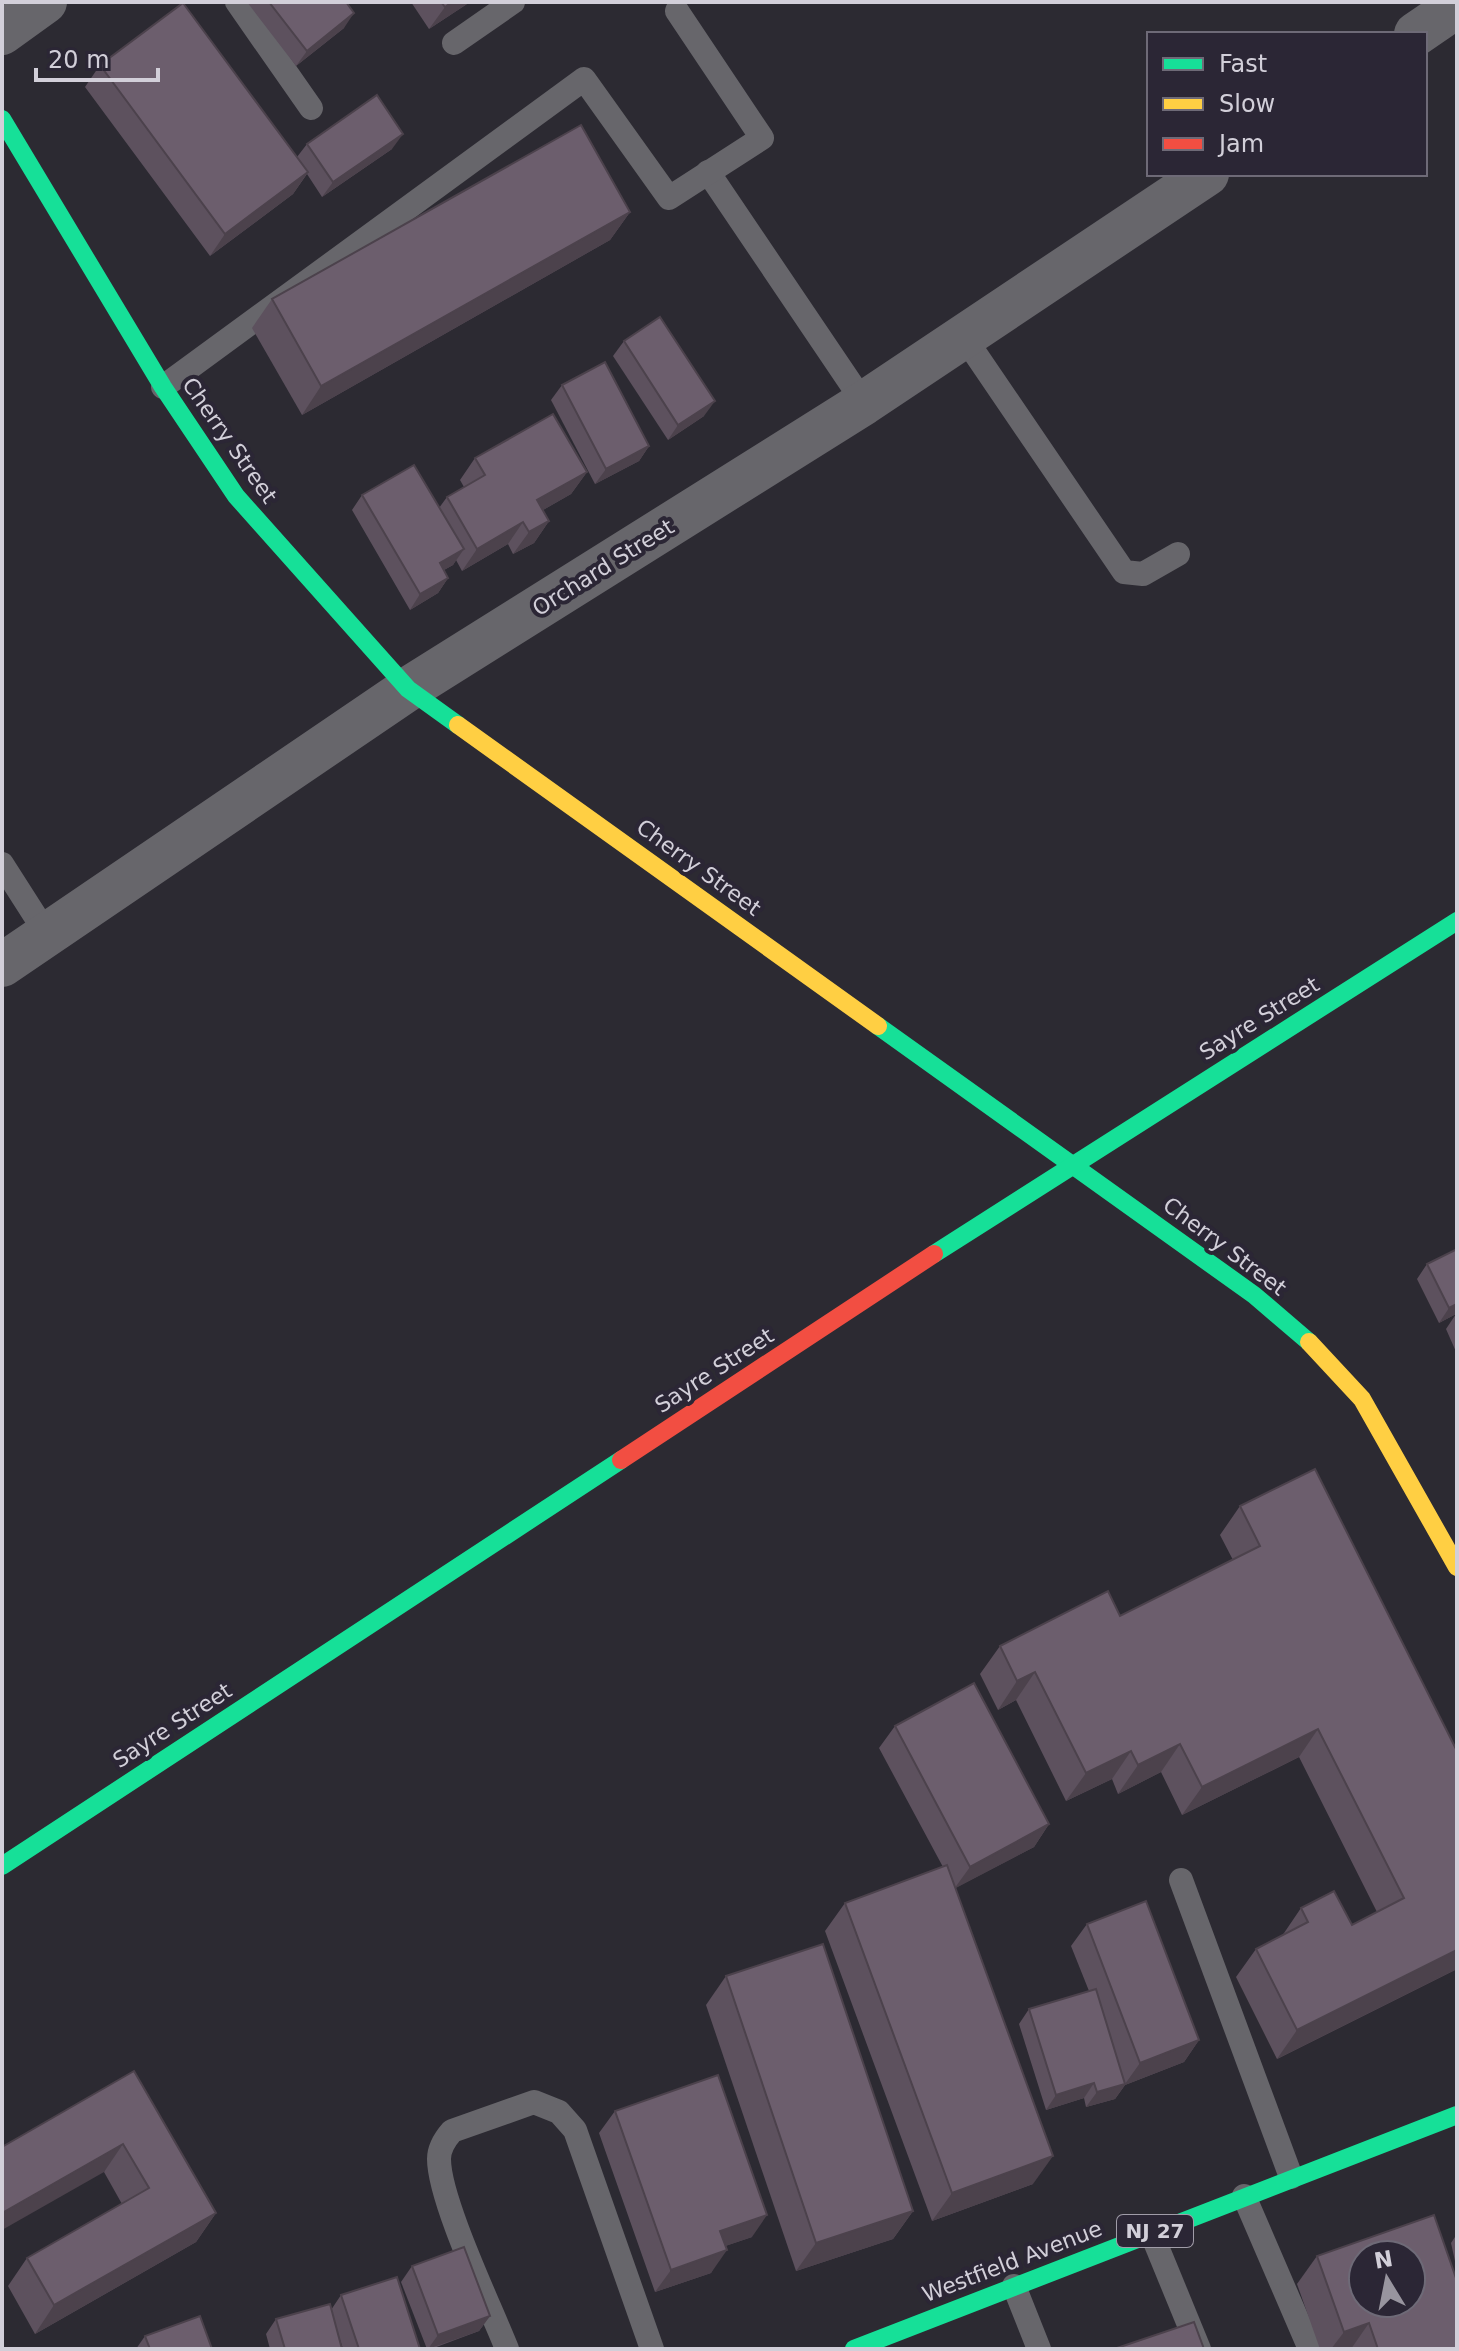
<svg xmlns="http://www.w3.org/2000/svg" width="1459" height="2351" viewBox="0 0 1459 2351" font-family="'DejaVu Sans',sans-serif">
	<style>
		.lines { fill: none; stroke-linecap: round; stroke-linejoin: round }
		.lane { stroke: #67666b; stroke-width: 24 }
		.street { stroke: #67666b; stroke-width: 44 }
		.fast { stroke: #16e098; stroke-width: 18 }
		.slow { stroke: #ffcf43; stroke-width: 18 }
		.jam { stroke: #f24e42; stroke-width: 18 }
		.wall { fill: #5d515e }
		.shaded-wall { fill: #4c424c }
		.building { fill: #6c5e6d; stroke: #4c424c; stroke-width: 2; fill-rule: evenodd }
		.labels { text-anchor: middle; stroke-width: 8; stroke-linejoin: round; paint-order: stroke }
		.shield { fill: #2b2635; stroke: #a09ca8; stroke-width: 2 }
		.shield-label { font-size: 20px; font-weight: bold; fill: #d2cfd9 }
		.street-label { font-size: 22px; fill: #d2cfd9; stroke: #2b2635 }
	</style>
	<rect width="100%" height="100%" fill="#2c2a32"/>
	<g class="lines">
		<g class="lane">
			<path d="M237,2L311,108"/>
			<path d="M454,43L513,2"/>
			<path d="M708,172L864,403"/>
			<path d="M964,337L1124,572L1143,574L1178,554"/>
			<path d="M163,387L584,79L669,198L762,138L677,11"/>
			<path d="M2,864L48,936"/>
			<path d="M1181,1880L1291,2177"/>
			<path d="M1244,2196L1310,2349"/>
			<path d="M1151,2232L1199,2349"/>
			<path d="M1014,2286L1039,2349"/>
			<path d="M507,2349C490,2306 439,2200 439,2159C439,2148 445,2139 452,2131L534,2102L559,2112L575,2130L652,2349"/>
		</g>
		<g class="street">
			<path d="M2,33L45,2"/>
			<path d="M1416,34L1457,6"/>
			<path d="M2,965L408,689L864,403L1207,174"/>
		</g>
		<g class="fast">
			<path d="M2,119L163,387L236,496L408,689L458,725"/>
			<path d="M878,1026L1254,1295L1309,1342"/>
			<path d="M934,1254L1457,921"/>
			<path d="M2,1866L621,1460"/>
			<path d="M854,2349L1457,2115"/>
		</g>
		<g class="slow">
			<path d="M458,725L878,1026"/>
			<path d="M1309,1342L1362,1399L1457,1567"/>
		</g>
		<path class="jam" d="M621,1460L934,1254"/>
	</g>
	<g class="wall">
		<path d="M247,2H352L348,5L344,28L296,66Z"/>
		<path d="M411,2H470L429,29Z"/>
		<path d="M100,65L297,157L307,144L392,149L322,197L307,174L293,194L210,256L85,87Z"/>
		<path d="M630,212L610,240L302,415L252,328L272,299Z"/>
		<path d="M624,341L704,416L668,440L613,356Z"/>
		<path d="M562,385L649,446L639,461L595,484L551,400Z"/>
		<path d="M475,458L587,472L571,494L543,510L549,521L534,543L513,554L508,544L462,571L456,560L453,565L444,570L448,578L438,593L410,610L352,510L362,495L439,508L447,497L464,487L460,480Z"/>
		<path d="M1457,1249V1354L1446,1329L1456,1314L1439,1323L1417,1279L1427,1264Z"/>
		<path d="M1315,1469L1457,1969L1277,2059L1236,1977L1256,1949L1282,1936L1301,1908L1352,1925L1377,1912L1299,1757L1182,1815L1161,1772L1118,1794L1112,1779L1066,1801L1016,1700L998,1710L980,1674L1000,1646L1120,1616L1233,1560L1220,1535L1240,1506Z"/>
		<path d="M895,1726L1049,1824L1034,1847L955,1888L1033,2184L932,2221L825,1931L845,1903L943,1867L879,1748Z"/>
		<path d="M1087,1924L1199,2040L1184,2062L1125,2085L1115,2099L1086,2107L1084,2098L1046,2110L1019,2024L1029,2009L1089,1991L1071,1946Z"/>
		<path d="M726,1976L913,2211L893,2239L796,2271L706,2005Z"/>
		<path d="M134,2071L216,2213L196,2242L35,2334L8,2286L27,2258L122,2204L104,2172Z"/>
		<path d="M615,2111L752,2237L725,2246L711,2273L655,2292L599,2133Z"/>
		<path d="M1457,2234V2270L1451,2243Z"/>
		<path d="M1317,2256L1457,2349H1320L1297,2284Z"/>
		<path d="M412,2266L490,2316L479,2331L431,2349H427L401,2282Z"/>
		<path d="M341,2295L420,2349H343L336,2327L342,2349H270L266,2334L276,2319L331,2310Z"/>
		<path d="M145,2336L212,2349H136Z"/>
	</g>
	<g class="shaded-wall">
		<path d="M452,2H470L429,29L445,7Z"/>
		<path d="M354,13L344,28L296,66L307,51Z"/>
		<path d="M403,134L392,149L322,197L333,182Z"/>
		<path d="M308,172L293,194L210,256L225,234Z"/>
		<path d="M630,212L610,240L302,415L321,386Z"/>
		<path d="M715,401L704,416L668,440L678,425Z"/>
		<path d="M649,446L639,461L595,484L606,469Z"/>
		<path d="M587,472L571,494L522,522L537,500Z"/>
		<path d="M549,521L534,543L513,554L529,532Z"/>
		<path d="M523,522L508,544L462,571L477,549Z"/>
		<path d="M464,549L453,565L429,578L440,563Z"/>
		<path d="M448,578L438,593L410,610L420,594Z"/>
		<path d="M1457,1304L1456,1314L1439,1323L1449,1308Z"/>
		<path d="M1035,1672L1016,1700L998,1710L1017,1681Z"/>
		<path d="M1318,1729L1299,1757L1182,1815L1202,1787Z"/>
		<path d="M1180,1744L1161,1772L1118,1794L1138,1765Z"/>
		<path d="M1131,1751L1112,1779L1066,1801L1086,1773Z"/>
		<path d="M1049,1824L1034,1847L954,1889L970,1867Z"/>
		<path d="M1457,1950V1969L1277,2059L1297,2030Z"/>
		<path d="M1199,2040L1184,2062L1125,2085L1115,2099L1086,2107L1097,2092L1125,2084L1140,2063Z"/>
		<path d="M1094,2083L1084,2098L1046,2110L1056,2095Z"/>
		<path d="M123,2144L104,2172L2,2230V2213Z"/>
		<path d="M1053,2156L1033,2184L932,2221L952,2193Z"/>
		<path d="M913,2211L893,2239L796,2271L816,2243Z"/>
		<path d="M216,2213L196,2242L35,2334L54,2305Z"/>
		<path d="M767,2215L752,2237L705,2253L720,2231Z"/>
		<path d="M727,2250L711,2273L655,2292L671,2270Z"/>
		<path d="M490,2316L479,2331L428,2349L438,2335Z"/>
		<path d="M1369,2323L1351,2349H1331L1344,2332Z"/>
	</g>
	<g class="building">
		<path d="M269,2H346L354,13L307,51Z"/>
		<path d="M441,2H452L445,7Z"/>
		<path d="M183,3L308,172L225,234L100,65Z"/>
		<path d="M377,95L403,134L333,182L307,144Z"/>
		<path d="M581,125L630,212L321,386L272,299Z"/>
		<path d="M660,317L715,401L678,425L624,341Z"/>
		<path d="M605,362L649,446L606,469L562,385Z"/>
		<path d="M553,414L587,472L537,500L549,521L529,532L523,522L477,549L447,497L485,475L475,458Z"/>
		<path d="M414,465L464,549L440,563L448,578L420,594L362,495Z"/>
		<path d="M1457,1249V1304L1449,1308L1427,1264Z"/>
		<path d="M1315,1469L1457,1751V1950L1297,2030L1256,1949L1308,1922L1301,1908L1334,1891L1352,1925L1404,1898L1318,1729L1202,1787L1180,1744L1138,1765L1131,1751L1086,1773L1035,1672L1017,1681L1000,1646L1108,1591L1120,1616L1260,1546L1240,1506Z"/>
		<path d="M974,1683L1049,1824L970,1867L895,1726Z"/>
		<path d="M947,1865L1053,2156L952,2193L845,1903Z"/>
		<path d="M1146,1901L1199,2040L1140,2063L1087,1924Z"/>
		<path d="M823,1944L913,2211L816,2243L726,1976Z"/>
		<path d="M1096,1989L1125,2084L1097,2092L1094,2083L1056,2095L1029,2009Z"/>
		<path d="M134,2071L216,2213L54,2305L27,2258L149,2188L123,2144L2,2213V2147Z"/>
		<path d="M718,2075L767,2215L720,2231L727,2250L671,2270L615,2111Z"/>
		<path d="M1434,2215L1457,2281V2349H1378L1369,2323L1344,2332L1317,2256ZM1363,2255H1411V2303H1363Z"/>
		<path d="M464,2247L490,2316L438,2335L412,2266Z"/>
		<path d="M397,2277L420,2349H359L341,2295Z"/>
		<path d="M330,2304L342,2349H285L276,2319Z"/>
		<path d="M200,2316L212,2349H150L145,2336Z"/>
		<path d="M1194,2322L1204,2349H1114Z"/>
	</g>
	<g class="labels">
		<rect class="shield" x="1117" y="2215" width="76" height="32" rx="6"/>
		<g class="shield-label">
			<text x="1155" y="2238">NJ 27</text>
		</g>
		<g class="street-label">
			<text transform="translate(230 440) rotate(55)" y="8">Cherry Street</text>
			<text transform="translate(603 567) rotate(-32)" y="8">Orchard Street</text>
			<text transform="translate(699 867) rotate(36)" y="8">Cherry Street</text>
			<text transform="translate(1259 1018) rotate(-32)" y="8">Sayre Street</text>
			<text transform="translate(1225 1246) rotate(37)" y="8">Cherry Street</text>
			<text transform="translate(714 1370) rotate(-33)" y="8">Sayre Street</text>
			<text transform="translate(172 1725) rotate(-33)" y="8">Sayre Street</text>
			<text transform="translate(1012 2261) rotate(-21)" y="8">Westfield Avenue</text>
		</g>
	</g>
	<rect width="1459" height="2351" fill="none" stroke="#d2cfd9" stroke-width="8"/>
	<rect x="1147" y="32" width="280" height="144" fill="#2b2635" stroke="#6e6a77" stroke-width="2"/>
	<rect x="1163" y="58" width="40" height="12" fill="#16e098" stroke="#6e6a77" stroke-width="2"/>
	<text x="1219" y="72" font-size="24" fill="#d2cfd9">Fast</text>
	<rect x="1163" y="98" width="40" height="12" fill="#ffcf43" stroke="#6e6a77" stroke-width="2"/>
	<text x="1219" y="112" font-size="24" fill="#d2cfd9">Slow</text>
	<rect x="1163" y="138" width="40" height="12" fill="#f24e42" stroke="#6e6a77" stroke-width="2"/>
	<text x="1219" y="152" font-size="24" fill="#d2cfd9">Jam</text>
	<g transform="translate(1387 2279) rotate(350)"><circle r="38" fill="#2b2635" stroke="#6e6a77" stroke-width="2"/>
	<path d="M0-6L14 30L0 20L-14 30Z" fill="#98959f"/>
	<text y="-12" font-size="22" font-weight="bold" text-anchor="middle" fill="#d2cfd9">N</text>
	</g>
	<path d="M36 68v12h122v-12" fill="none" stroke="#d2cfd9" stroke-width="4"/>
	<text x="48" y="68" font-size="24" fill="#d2cfd9" stroke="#2b2635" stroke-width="6" paint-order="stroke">20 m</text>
</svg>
